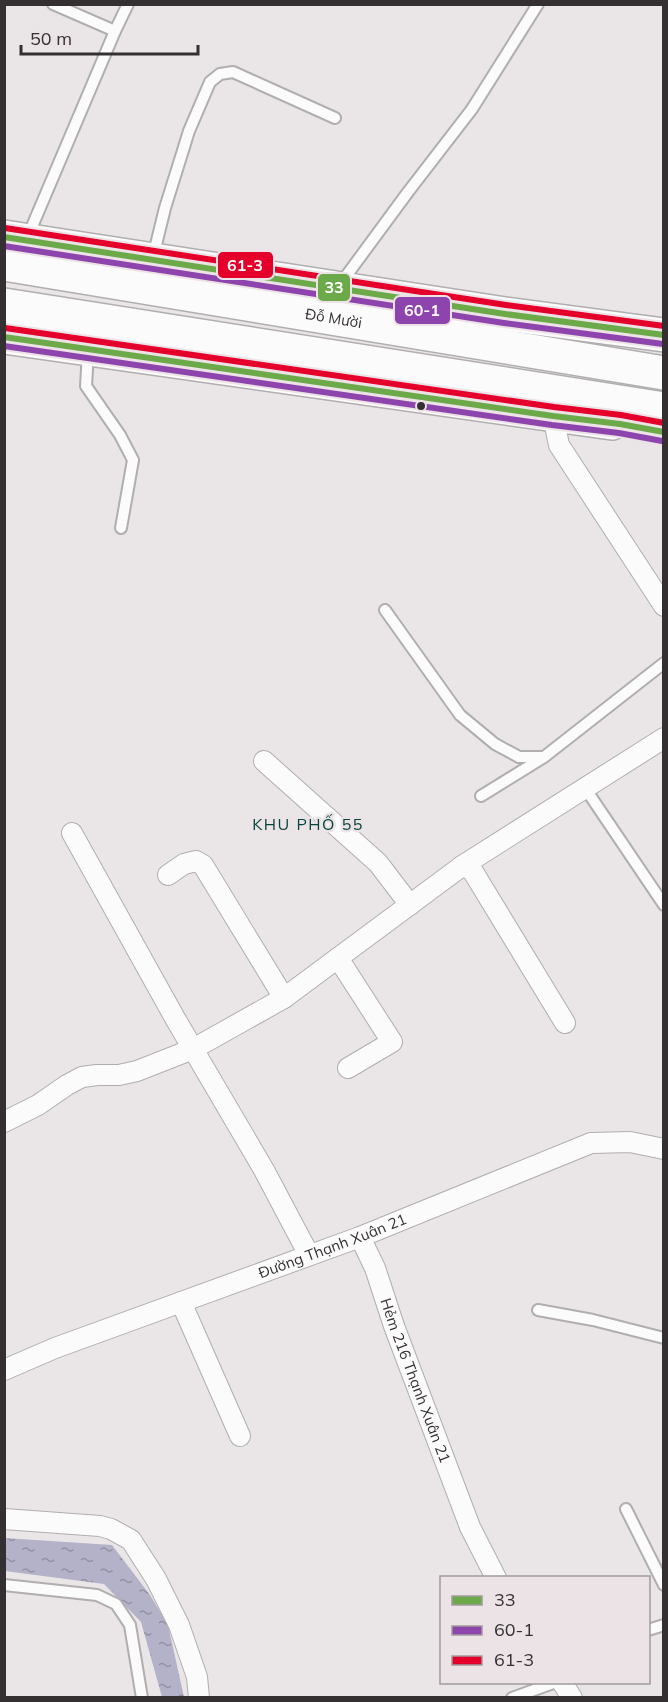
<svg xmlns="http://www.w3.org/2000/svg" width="668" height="1702" viewBox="0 0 668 1702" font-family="Mulish,sans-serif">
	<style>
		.water { fill: url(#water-ripples) }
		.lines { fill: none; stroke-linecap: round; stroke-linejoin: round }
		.lane-casing { stroke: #b1aeaf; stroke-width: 14 }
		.street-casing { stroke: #b1aeaf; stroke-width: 22 }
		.highway-casing { stroke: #b1aeaf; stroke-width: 36 }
		.lane { stroke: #fcfbfb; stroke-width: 10 }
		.street { stroke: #fcfbfb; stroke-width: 20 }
		.highway { stroke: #fcfbfb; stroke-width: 33 }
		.bus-1-casing { stroke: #ece3e6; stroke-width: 10 }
		.bus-2-casing { stroke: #ece3e6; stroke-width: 10 }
		.bus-3-casing { stroke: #ece3e6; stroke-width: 10 }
		.bus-1 { stroke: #6caa49; stroke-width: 6 }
		.bus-2 { stroke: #8e44ad; stroke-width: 6 }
		.bus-3 { stroke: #e4002b; stroke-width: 6 }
		.bus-dot { fill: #343032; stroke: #ece3e6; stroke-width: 2 }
		.labels { text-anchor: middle; stroke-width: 5; stroke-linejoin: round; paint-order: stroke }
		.street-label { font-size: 15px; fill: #343032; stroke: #ece3e6 }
		.neighbourhood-label { font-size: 16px; letter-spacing: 1.5px; fill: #06453d; stroke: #ece3e6 }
		.line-badge { stroke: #ece3e6; stroke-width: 2 }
		.badge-label { font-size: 16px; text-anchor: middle; font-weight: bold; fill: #fff }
	</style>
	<defs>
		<pattern id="water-ripples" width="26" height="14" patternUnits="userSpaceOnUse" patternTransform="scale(1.5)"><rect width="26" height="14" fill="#b3b2c8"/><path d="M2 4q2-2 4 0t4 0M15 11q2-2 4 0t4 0" fill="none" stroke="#9291a3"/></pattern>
	</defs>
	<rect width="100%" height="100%" fill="#eae5e7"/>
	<path class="water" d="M4,1538L112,1545L150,1595L168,1625L184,1697H162L141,1622L104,1584L5,1571Z"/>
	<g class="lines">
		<defs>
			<g id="lane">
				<path d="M53,4L115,31"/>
				<path d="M28,236L115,31L128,4"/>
				<path d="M153,257L165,208L189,131L210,82L220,74L233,72L335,118"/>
				<path d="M341,283L408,192L472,109L538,4"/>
				<path d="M88,352L86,386L120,435L133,460L121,528"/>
				<path d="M385,610L460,715L495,744L519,757H543"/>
				<path d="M585,788L664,905"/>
				<path d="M481,796L544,757L664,663"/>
				<path d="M538,1310L593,1320L664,1338"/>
				<path d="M626,1509L664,1585"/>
				<path d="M4,1585L97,1595L116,1604L130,1625L142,1698"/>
				<path d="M648,1630L664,1625"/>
				<path d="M512,1698L556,1682"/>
			</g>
			<g id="street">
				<path d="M553,407V416L559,445L664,606"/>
				<path d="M264,761L378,863L410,905"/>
				<path d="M72,833L176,1020L264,1170L309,1255"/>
				<path d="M462,866L664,738"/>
				<path d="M168,875L184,864L196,861L203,865L284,998"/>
				<path d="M338,958L392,1042L348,1068"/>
				<path d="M4,1122L38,1105L67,1085L82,1077L97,1075H119L137,1071L193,1049L284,998L462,866L472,870L565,1023"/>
				<path id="s1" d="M360,1237L375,1268L394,1326L470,1527L496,1578"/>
				<path d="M181,1302L240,1436"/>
				<path id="s2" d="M4,1370L55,1348L360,1237L591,1143L630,1142L664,1149"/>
				<path d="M4,1519L100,1526L111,1529L131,1540L156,1579L179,1625L197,1677L199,1698"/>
				<path d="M562,1682L572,1698"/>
			</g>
			<g id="highway">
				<path d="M4,237L505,314L664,335"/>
				<path id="s3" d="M4,264L664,373"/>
				<path d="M4,305L664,409"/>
				<path d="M4,337L612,423"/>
			</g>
		</defs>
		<use href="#lane" class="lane-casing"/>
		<use href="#street" class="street-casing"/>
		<use href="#highway" class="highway-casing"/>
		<use href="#lane" class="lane"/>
		<use href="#street" class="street"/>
		<use href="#highway" class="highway"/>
		<defs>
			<g id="bus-1">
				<path d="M4,237L505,314L664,335"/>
				<path d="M4,337L553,416L620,424L664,432"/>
			</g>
			<g id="bus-2">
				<path d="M4,246L504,323L663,344"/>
				<path d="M4,346L552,425L619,433L662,441"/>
			</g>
			<g id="bus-3">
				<path d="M5,228L506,305L664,326"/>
				<path d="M5,328L554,407L621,415L664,423"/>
			</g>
		</defs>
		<use href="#bus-1" class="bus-1-casing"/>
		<use href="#bus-2" class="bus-2-casing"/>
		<use href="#bus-3" class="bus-3-casing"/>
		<use href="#bus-1" class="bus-1"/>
		<use href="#bus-2" class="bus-2"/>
		<use href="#bus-3" class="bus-3"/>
	</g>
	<circle class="bus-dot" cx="421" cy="406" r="5"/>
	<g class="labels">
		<g class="street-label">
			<text dy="5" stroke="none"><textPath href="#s3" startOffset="334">Đỗ Mười</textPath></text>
			<text dy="5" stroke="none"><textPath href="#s2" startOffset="351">Đường Thạnh Xuân 21</textPath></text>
			<text dy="5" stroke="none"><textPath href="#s1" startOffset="154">Hẻm 216 Thạnh Xuân 21</textPath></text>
		</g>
		<g class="neighbourhood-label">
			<text x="308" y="830">KHU PHỐ 55</text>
		</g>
	</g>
	<g class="line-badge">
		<rect x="217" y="251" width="57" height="28" rx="6" fill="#e4002b"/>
		<rect x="317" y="273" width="34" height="29" rx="6" fill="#6caa49"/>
		<rect x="394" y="296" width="57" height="29" rx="6" fill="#8e44ad"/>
	</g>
	<g class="badge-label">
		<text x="245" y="271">61-3</text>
		<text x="334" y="293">33</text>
		<text x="422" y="316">60-1</text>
	</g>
	<rect width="668" height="1702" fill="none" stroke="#343032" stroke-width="12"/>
	<rect x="440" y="1576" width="210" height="108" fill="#ece3e6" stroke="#a29b9e" stroke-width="1.5"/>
	<rect x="452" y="1596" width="30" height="9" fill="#6caa49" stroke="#a29b9e" stroke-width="1.5"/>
	<text x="494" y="1606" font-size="18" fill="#343032">33</text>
	<rect x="452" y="1626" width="30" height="9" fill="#8e44ad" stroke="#a29b9e" stroke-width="1.5"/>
	<text x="494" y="1636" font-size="18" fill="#343032">60-1</text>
	<rect x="452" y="1656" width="30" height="9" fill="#e4002b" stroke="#a29b9e" stroke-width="1.5"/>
	<text x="494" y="1666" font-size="18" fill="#343032">61-3</text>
	<path d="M21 45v9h177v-9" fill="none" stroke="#343032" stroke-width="3"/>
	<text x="30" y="45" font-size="18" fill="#343032" stroke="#ece3e6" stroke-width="4.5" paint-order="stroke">50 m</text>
</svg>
